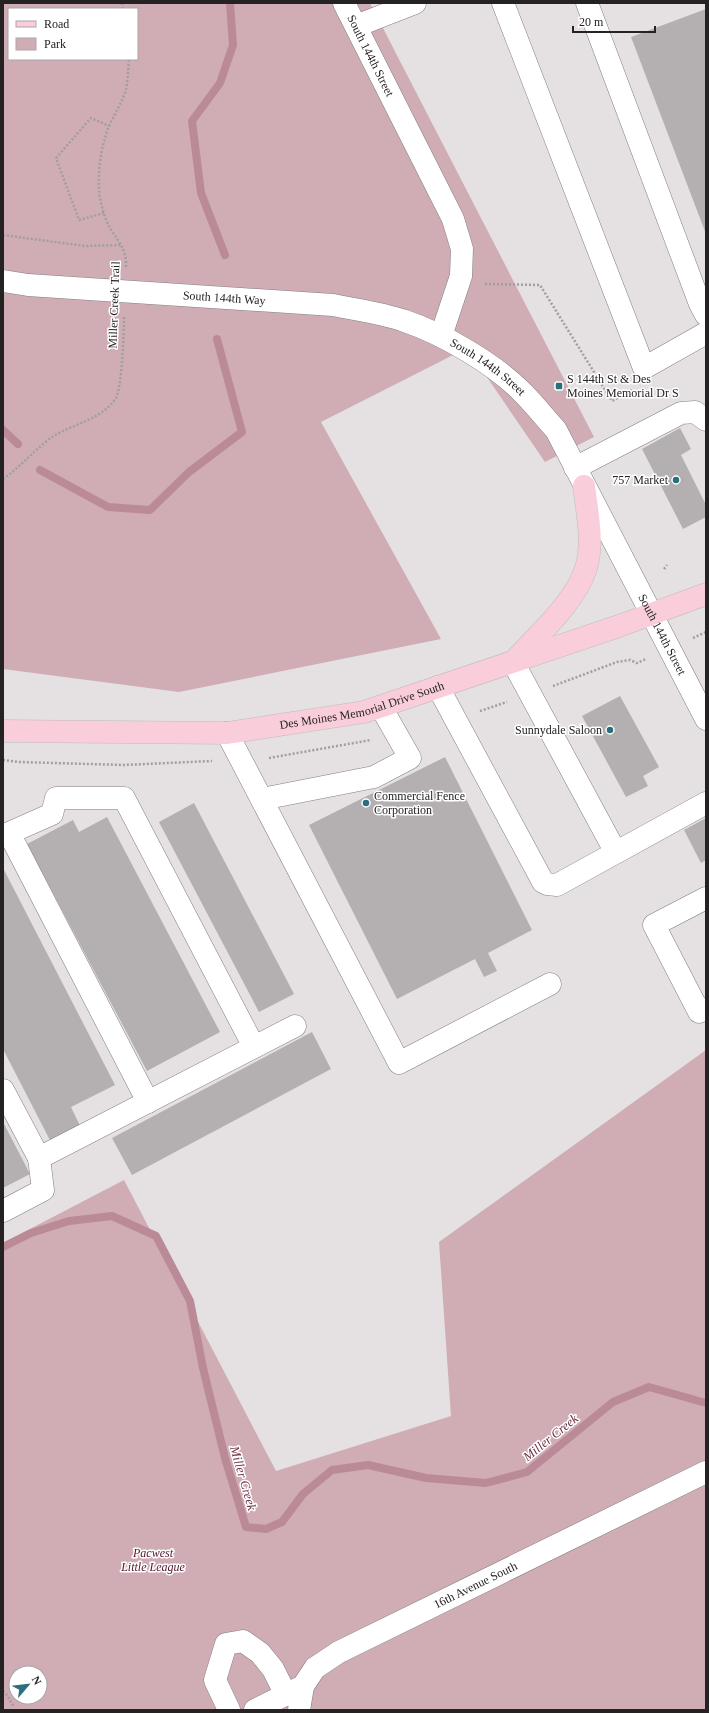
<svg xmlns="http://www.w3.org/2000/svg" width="709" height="1713" viewBox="0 0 709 1713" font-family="Georgia,serif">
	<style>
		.green { fill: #d0adb5; fill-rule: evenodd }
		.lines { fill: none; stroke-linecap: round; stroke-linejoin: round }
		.stream { stroke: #bb8a97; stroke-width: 8 }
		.building { fill: #b4afb0 }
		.minor-casing { stroke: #847f81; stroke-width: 23 }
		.major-casing { stroke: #bdbdbd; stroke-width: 23 }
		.path { stroke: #a19e9e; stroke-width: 2.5; stroke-dasharray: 2 2; stroke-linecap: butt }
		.minor { stroke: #fff; stroke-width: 22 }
		.major { stroke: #f9cdd9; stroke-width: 22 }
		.poi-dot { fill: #29707c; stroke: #fff; stroke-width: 1.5 }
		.labels { text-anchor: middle; stroke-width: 3; stroke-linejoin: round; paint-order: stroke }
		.street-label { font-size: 12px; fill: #242222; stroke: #fff }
		.poi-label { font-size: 12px; fill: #242222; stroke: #fff; text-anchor: start }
		.park-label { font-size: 12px; font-style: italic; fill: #52152c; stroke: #fff }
		.water-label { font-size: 13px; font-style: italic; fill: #703146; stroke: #fff }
	</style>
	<rect width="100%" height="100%" fill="#e5e0e1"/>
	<g class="green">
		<path d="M3,3H370L594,437L545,462L467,348L321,422L441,639L179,692L3,669ZM9,9H137V59H9Z"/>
		<path d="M706,1050V1710H3V1243L124,1180L276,1471L451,1416L439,1242ZM16,1673H40V1697H16Z"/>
	</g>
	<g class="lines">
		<g class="stream">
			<path d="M225,255L201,193L192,121L220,83L233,45L230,3"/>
			<path d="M3,430L18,444"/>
			<path d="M40,470L108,507L150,510L189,472L242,432L217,339"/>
			<path d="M3,1247L31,1233L69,1221L112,1216L156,1236L190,1301L203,1368L225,1458L246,1527L266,1529L282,1522L303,1494L332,1470L368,1465L426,1478L486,1483L527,1472L613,1402L649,1387L706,1403"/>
		</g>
	</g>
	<g class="building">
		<path d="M706,9V234L631,37Z"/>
		<path d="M680,428L691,449L681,455L706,505V517L683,529L642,449Z"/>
		<path d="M620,696L659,767L643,776L648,786L626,797L582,716Z"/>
		<path d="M445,757L532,930L488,953L497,971L484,977L475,959L397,999L309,825Z"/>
		<path d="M194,803L294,994L259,1012L159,822Z"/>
		<path d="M107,817L220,1032L147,1071L27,844L73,820L79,832Z"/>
		<path d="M706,818V860L701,863L684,830Z"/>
		<path d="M3,868L115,1085L71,1107L83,1132L54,1148L3,1049Z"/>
		<path d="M312,1032L331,1069L132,1175L112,1138Z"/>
		<path d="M3,1122L30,1174L3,1188Z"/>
	</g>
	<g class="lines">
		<defs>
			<g id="minor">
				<path id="s1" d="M344,3L453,219L462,249L461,276L441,336"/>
				<path d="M503,3L644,368L706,333"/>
				<path d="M587,3L700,304L706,315"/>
				<path d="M356,26L415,3"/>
				<path id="s2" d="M3,281L28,285L333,305C357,310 382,313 405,321C443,334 495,364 523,393C535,405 545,418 556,430L706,719"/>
				<path d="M575,468L681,413L695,412L706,420"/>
				<path d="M513,662L615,851"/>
				<path d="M438,687L543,882L547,884L557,885L706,803"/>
				<path d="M227,733L399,1063L550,984"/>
				<path d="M262,799L374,777L410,758L381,707"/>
				<path d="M706,898L654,925L699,1012L706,1009"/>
				<path d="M3,1090L39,1158L295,1026"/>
				<path d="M148,1102L9,833L52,814L56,798H124L254,1047"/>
				<path d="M3,1211L43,1190L39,1158"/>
				<path d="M229,1710L215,1680L226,1644L243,1641L260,1653L273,1669L286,1695"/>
				<path id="s3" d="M255,1710L303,1686L315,1668L339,1652L706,1472"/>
				<path d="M299,1710L303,1686"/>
			</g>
			<g id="major">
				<path d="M516,659C539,634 576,601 586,568C594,542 587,512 584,486"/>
				<path id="s4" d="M3,731L227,733L364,712L619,626L706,594"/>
			</g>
		</defs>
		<use href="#minor" class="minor-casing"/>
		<use href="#major" class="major-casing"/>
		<g class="path">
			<path d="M122,3L123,9"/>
			<path d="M104,213L79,220L56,158L91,118L109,126"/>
			<path d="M3,235L85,246L122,245"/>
			<path d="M126,267C127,250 118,241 110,228C104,217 100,202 99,190C98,168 101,147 109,126C114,115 121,104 125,93C128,82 128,70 129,59"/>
			<path d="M485,284L540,285L612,401L632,390"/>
			<path d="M3,479C20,467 33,452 49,439C70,424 101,421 116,398C122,388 124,330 124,316"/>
			<path d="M664,569L667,565"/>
			<path d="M693,638L706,632"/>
			<path d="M553,686L617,662L630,660L637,663L646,659"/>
			<path d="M480,711L507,702"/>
			<path d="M269,758L371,740"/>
			<path d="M3,760L19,762L124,765L212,761"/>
			<path d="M3,1691L6,1694L14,1707"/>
		</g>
		<use href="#minor" class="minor"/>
		<use href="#major" class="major"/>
	</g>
	<g class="poi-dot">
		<rect x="555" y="382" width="8" height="8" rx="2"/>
		<circle cx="676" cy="480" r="4"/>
		<circle cx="610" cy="730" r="4"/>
		<circle cx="366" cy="803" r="4"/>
	</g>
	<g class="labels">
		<g class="street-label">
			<text dy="4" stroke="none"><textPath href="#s1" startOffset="59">South 144th Street</textPath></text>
			<text dy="4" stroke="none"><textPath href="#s2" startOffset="222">South 144th Way</textPath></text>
			<text transform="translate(114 305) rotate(-88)" y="4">Miller Creek Trail</text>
			<text dy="4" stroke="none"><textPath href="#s2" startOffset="500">South 144th Street</textPath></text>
			<text dy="4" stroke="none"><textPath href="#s2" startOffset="824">South 144th Street</textPath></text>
			<text dy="4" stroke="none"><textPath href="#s4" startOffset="362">Des Moines Memorial Drive South</textPath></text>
			<text dy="4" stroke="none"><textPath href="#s3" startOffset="256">16th Avenue South</textPath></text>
		</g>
		<g class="poi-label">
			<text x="567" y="383">S 144th St &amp; Des<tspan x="567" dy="14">Moines Memorial Dr S</tspan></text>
			<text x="668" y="484" text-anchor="end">757 Market</text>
			<text x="602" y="734" text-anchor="end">Sunnydale Saloon</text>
			<text x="374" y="800">Commercial Fence<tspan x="374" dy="14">Corporation</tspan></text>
		</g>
		<g class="park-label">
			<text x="153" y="1557">Pacwest<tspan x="153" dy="14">Little League</tspan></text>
		</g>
		<g class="water-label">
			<text transform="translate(550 1437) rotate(-39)" y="5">Miller Creek</text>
			<text transform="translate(244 1478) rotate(74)" y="5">Miller Creek</text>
		</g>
	</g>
	<rect width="709" height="1713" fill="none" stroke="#242222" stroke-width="8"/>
	<rect x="8" y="8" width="130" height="52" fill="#ffffff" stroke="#a7a7a7"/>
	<rect x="16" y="21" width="20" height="6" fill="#f9cdd9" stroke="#a7a7a7"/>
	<text x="44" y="28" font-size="12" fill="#242222">Road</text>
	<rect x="16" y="38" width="20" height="12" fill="#d0adb5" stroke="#a7a7a7"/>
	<text x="44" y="48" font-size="12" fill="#242222">Park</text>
	<g transform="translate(28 1685) rotate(62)"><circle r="19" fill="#ffffff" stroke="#a7a7a7"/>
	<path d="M0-3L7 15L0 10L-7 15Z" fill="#29707c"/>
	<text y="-6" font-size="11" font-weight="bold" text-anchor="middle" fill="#242222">N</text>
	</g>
	<path d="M573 26v6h82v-6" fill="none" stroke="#242222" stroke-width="2"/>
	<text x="579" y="26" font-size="12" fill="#242222" stroke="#ffffff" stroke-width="3" paint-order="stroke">20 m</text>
</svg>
